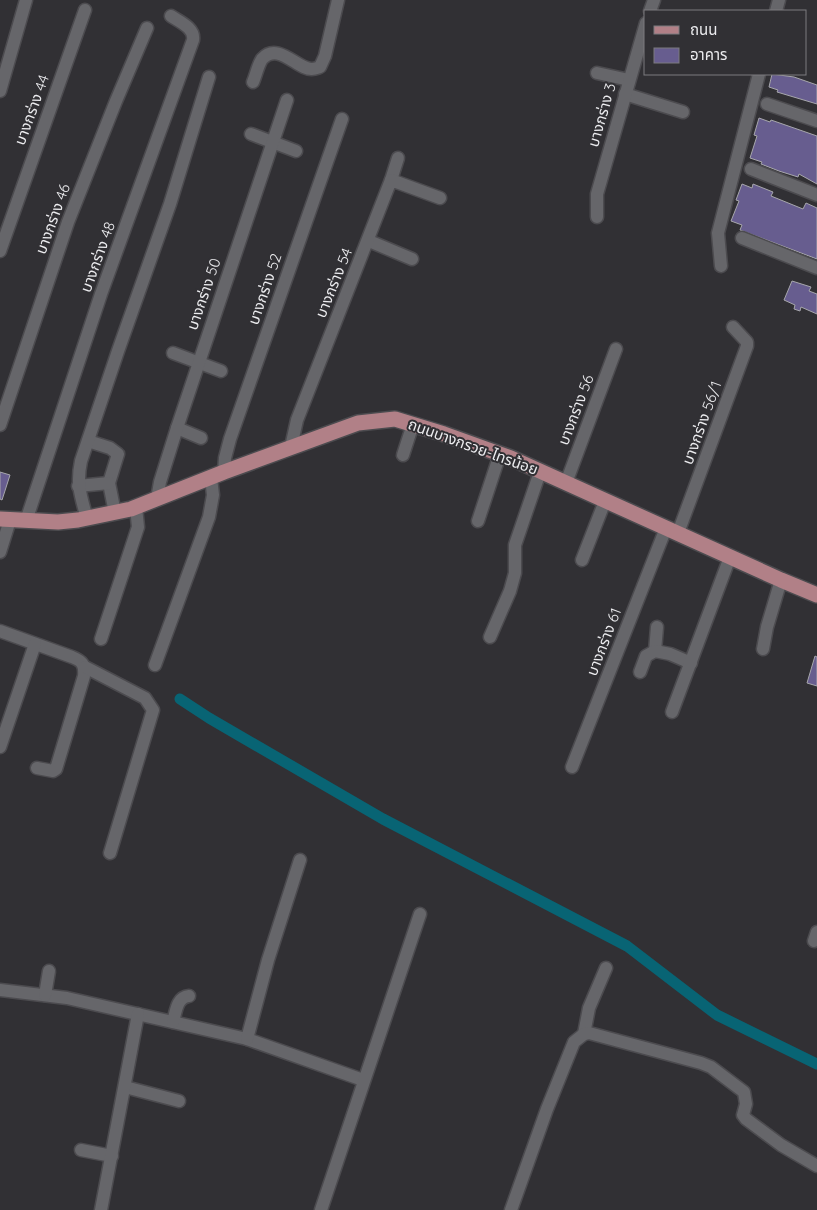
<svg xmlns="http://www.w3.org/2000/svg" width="817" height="1210" viewBox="0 0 817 1210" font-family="Quicksand,'Noto Sans Thai',sans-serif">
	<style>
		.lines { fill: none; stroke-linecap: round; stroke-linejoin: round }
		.canal { stroke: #086474; stroke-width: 11 }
		.building { fill: #675d8f; stroke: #a7a7ac }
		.minor-casing { stroke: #4c4b4f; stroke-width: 15 }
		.major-casing { stroke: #4c4b4f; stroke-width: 18 }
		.minor { stroke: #66666a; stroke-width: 12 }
		.major { stroke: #b18087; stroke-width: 15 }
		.labels { text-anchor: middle; stroke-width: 4; stroke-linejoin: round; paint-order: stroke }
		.street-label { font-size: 15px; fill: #ececef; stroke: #313034 }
	</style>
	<rect width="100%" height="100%" fill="#313034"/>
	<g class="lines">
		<path class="canal" d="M180,699L209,718L383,819L627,946L717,1015L817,1064"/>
	</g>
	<g class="building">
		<path d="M772,74L794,77L817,85V104L777,92L778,90L769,87Z"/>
		<path d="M759,118L770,122L771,120L817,136V184L799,174L798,177L779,171L761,164L762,162L750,158L757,136L754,135Z"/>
		<path d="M742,184L752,188L753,184L773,192L771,196L803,209L806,203L817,208V259L740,230L742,225L731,221L739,201L736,200Z"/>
		<path d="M792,281L811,287L809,291L817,294V314L801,307L800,311L794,309L795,305L784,300Z"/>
		<path d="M0,472L10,475L2,500L0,499Z"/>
		<path d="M815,656L817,657V686L807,683Z"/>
	</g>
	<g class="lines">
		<defs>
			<g id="minor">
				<path d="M650,11L654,0"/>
				<path d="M776,11L779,0"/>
				<path d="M597,73L629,80"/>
				<path d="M253,82C256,75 258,65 262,59C278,41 298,70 312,69C315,69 317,68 320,67L325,56L338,0"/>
				<path d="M0,91L26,0"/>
				<path d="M625,94L683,112"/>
				<path d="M767,104L817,121"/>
				<path d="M251,134L296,151"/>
				<path d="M751,169L817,195"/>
				<path d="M391,180L398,158"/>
				<path d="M597,217V194L646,23"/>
				<path d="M742,238L817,268"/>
				<path d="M369,241L412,259"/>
				<path d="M0,251L85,10"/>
				<path d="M721,266L718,233L759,74"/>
				<path d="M173,353L221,371"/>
				<path d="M0,425L68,222L116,101L147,28"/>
				<path d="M177,428L201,438"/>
				<path d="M88,441L110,448L118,454L109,483L115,513"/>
				<path d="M291,447L297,420L391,180L440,198"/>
				<path d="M403,455L413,424"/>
				<path d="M224,472L225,458L230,439L342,119"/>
				<path d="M566,483L616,349"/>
				<path d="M78,486L109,483"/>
				<path d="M157,499L160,482L177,428L287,100"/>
				<path d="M87,519C81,496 76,485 81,461L118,351L170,204L209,77"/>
				<path d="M26,521L101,294L193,40C195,28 180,22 171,16"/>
				<path d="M478,521L500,454"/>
				<path d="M678,533L747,346V342L733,327"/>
				<path d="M0,552L10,520"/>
				<path d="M582,560L605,501"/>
				<path d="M0,631L72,657C82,661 85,664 84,676L56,769L53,771L37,768"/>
				<path d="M490,637L510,591L515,573V545L540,472"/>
				<path d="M101,639L138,527L136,507"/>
				<path d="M763,649L767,627L781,580"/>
				<path d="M655,651L657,627"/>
				<path d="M155,665L209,517L213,495L211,478"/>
				<path d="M85,667L145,698L153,710L110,853"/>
				<path d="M640,672L646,656L655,651L670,654L691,663"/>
				<path d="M672,712L730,557"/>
				<path d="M0,747L35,644"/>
				<path d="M572,767L666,528"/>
				<path d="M814,941L817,932"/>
				<path d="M0,990L67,998L247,1039L363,1080"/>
				<path d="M45,995L49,971"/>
				<path d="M173,1022C176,1011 177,997 189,996"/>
				<path d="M584,1034L589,1008L606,968"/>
				<path d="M247,1039L268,960L300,860"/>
				<path d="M125,1087L179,1101"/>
				<path d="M81,1150L112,1156"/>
				<path d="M101,1210L138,1014"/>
				<path d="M321,1210L420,914"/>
				<path d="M511,1210L547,1109L574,1042L584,1034L589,1033L701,1063L711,1067L744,1092L746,1104L743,1115L746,1119L781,1145L817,1166"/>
			</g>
			<path id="major" d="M0,519L58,522L78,520L131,509L224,472L358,423L395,419L444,434L511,458L781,580L817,595"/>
		</defs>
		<use href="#minor" class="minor-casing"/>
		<use href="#major" class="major-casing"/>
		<use href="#minor" class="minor"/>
		<use href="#major" class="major"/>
	</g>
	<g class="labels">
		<g class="street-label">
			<text transform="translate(32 110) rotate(-70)" y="5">บางกร่าง 44</text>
			<text transform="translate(602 115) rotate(-74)" y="5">บางกร่าง 3</text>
			<text transform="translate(53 219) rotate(-70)" y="5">บางกร่าง 46</text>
			<text transform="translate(98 257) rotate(-70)" y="5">บางกร่าง 48</text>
			<text transform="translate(334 283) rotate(-68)" y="5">บางกร่าง 54</text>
			<text transform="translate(265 289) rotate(-71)" y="5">บางกร่าง 52</text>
			<text transform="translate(204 294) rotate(-71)" y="5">บางกร่าง 50</text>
			<text transform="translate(576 410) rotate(-69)" y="5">บางกร่าง 56</text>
			<text transform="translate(702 423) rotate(-70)" y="5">บางกร่าง 56/1</text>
			<text transform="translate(473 447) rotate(20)" y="5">ถนนบางกรวย-ไทรน้อย</text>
			<text transform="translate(604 642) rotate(-69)" y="5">บางกร่าง 61</text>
		</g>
	</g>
	<rect x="644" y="10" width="162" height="65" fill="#313034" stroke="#7c7b7f"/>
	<rect x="654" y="26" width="25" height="8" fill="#b18087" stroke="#7c7b7f"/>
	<text x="690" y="35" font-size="15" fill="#ececef">ถนน</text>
	<rect x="654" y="48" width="25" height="15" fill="#675d8f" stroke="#7c7b7f"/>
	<text x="690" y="60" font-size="15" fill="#ececef">อาคาร</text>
</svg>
